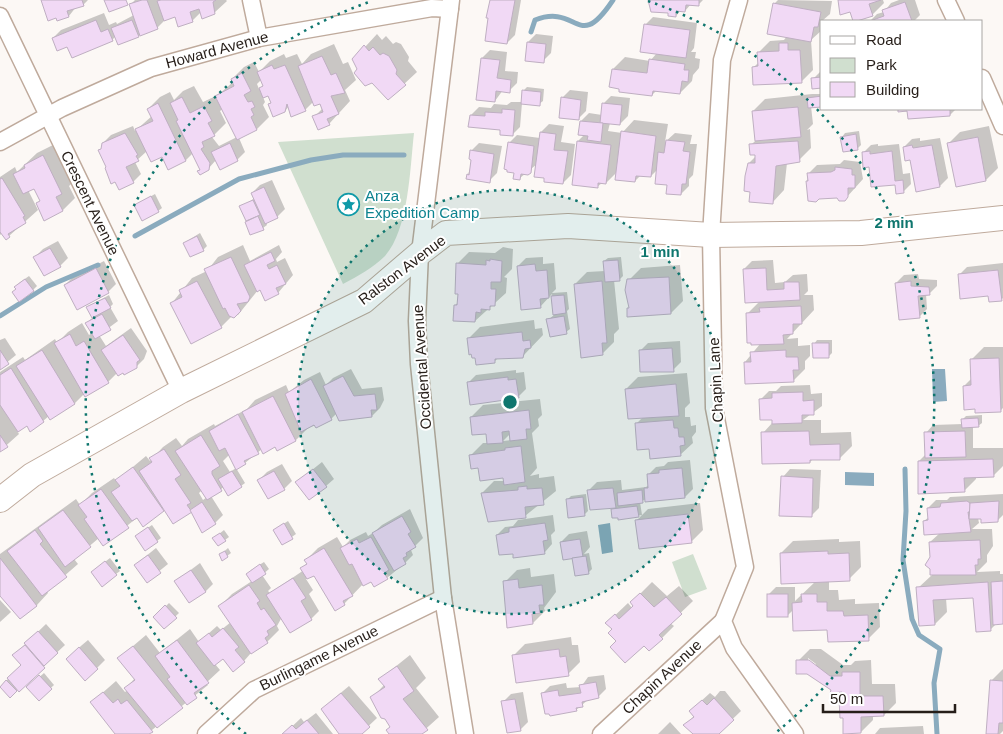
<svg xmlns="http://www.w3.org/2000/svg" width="1003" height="734" viewBox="0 0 1003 734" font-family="Arial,sans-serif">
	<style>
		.green { fill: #d0dfcf }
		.water { fill: #8aabbe }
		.shadow { fill: #0003; fill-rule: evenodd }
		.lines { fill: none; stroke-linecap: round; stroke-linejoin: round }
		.stream { stroke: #8aabbe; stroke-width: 5 }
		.building { fill: #f1d9f5; stroke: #bfafc2 }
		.street-casing { stroke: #bfaa9c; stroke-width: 19 }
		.secondary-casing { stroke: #bfaa9c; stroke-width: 26 }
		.street { stroke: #fff; stroke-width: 16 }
		.secondary { stroke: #fff; stroke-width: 24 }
		.ring { fill: none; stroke: #0f766e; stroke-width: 2.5; stroke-dasharray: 2.5 5 }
		.labels { text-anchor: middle; stroke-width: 4; stroke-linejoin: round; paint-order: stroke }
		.street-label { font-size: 15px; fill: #261e19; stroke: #fff }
		.culture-label { font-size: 15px; fill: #0d838f; stroke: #fff; text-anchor: start }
		.centre { fill: #0f766e; stroke: #fff; stroke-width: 2.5 }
		.ring-label { font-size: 15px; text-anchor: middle; font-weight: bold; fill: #0f766e; stroke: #fff; stroke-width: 4; stroke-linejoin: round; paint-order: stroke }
	</style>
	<rect width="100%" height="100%" fill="#fcf8f5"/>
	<g class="green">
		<path d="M414,133C410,168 409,229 385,256C373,268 358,276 343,284L278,142Z"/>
		<path d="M693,554L707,589L685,597L672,562Z"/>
	</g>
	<g class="water">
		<path d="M932,369H945L947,401L933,402Z"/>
		<path d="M845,472L874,473V486L845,485Z"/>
		<path d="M610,523L613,552L602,554L598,525Z"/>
	</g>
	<g class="shadow">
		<path d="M42,0H88L83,5L76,7L69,16Z"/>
		<path d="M135,0H226L227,1L214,13L201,12L192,21L176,16L165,20L157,28L138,36H116L112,40L68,46L53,38L61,30L104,13L109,25L116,22L117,24L134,15L130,5Z"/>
		<path d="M491,0H521L515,35L507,43Z"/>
		<path d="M649,0H703L698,5L691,4L685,11L681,10L676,16L649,4Z"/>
		<path d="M778,0L832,1L830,14L822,21V30L811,40L813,70L801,82L754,67L759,62L758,53L770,41L784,40L787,36L774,4Z"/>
		<path d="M839,0H883L884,3L872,15L854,21L851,10Z"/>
		<path d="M899,0H915L920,15L914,21H870L877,14L884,12L891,3Z"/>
		<path d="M653,17L697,23L694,48L691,52H696L695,58L700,59L699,68L693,75L692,81L680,93L657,90L652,95L613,69L625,57L650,61L657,53L645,25Z"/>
		<path d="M377,34L382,40L386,36L393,44L396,42L401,44L409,57L408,61L417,72L389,98L359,69L354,59Z"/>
		<path d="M536,34L553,36L551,53L543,61L528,42Z"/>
		<path d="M334,44L343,64L348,62L356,80L345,90L350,101L329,124L314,117L323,108L320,103L314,101L305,110L289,106L285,111L269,105L272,102L268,94L263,97L265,102L263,105L269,117L257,129L239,138L245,152L237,160H216L208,169L199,171L201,169L193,153L186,160L168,169L162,156L147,151L135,162L141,174L133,182L108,167L103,143L111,135L133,126L135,131L152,116L148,109L160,97L170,92L174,100L183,91L194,86L203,102L218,95L233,82L232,79L244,67L254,62L259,72L270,61L284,54L286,58L297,54L302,64L311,54ZM261,80L264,85L259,89L257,84ZM223,109L237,137L219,146L212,137L226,123L220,111Z"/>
		<path d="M490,50L507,52L505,71L518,72L517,83L509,91L503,90L495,101L482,58Z"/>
		<path d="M821,71H822V87L813,79Z"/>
		<path d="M527,87L544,89L543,101L539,104L522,103L520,127L512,135L471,115L479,107L491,108L494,104L507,105L511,102H522L524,90Z"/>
		<path d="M570,90L588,92L586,111L578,119L562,98Z"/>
		<path d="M812,94H822V106H811L813,124L807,130L810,129L811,148L799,160L787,163L784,190L772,203L751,191L749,163L756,156L751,145L756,140L753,111L765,99Z"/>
		<path d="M611,96L630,98L628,116L620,124L610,123L608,131L622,133L634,120L668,124L665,142L675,133L692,135L690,144H697L693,175L689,179V186L681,194L658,169L651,176L641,175L635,181L617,172L606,183H602L597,187L578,141L584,135L581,121L589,113L602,115L603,104Z"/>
		<path d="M899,109H956L950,115L899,111Z"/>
		<path d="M549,124L564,126L561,142L575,144L571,175L563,183L546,177L537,164L520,178L515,172L509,143L517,135L540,138L541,132Z"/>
		<path d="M989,126L998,168L986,180L948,144L960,132Z"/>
		<path d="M859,131L861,145L857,149L842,137L845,133Z"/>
		<path d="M920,138V141L940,138L948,178L940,186L911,159L904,147L912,139Z"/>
		<path d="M479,143L502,146L497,173L489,181L467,178L473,159L471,151Z"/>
		<path d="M55,144L74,181L69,186L75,198L63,210L45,219L41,200L34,187L28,190L38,210L9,236L3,232L0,235V177L15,167L17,172L37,153Z"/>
		<path d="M878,144V146L899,144L903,174L910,173L911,184L903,192L863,153L871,145Z"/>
		<path d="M844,160L860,162L863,179L846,198L819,197L807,181L809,173L817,165L840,164Z"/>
		<path d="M272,180L285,209L277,217L266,222L267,225L263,228L251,234L241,207L255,198L252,193L260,185Z"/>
		<path d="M155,194L162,208L158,211L135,205Z"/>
		<path d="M200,233L207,246L203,250L184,243Z"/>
		<path d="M58,241L68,258L60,266L35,257L43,249Z"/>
		<path d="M243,245L250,261L279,245L282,252L276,259L277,262L285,258L293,275L278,293L258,290L238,315L232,316L221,327L172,303L192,278L207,271L218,257Z"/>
		<path d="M503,247L513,249L512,269L504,277L507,278L506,293L475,321L455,305L458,303L457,264L469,252L495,253Z"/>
		<path d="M543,257V264L554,263L556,289L552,293L567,292L569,309L567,311L570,329L566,332L548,320L554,315L552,294L540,307L518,266L526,258Z"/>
		<path d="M621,257L623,276L619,280H614L619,329L614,334V342L602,354L575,284L587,272L605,271L604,261L608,258Z"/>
		<path d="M773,260L775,283L785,282L793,275L807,274L808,291L804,295H813L814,310L787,339L798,338V346L810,345V356L805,361V369L793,381L745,362L760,344L747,314L760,301L744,269L752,261Z"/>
		<path d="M104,261L116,284L108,292L78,308L65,285L73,277Z"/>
		<path d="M1003,263V298L1001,300L959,275L967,267Z"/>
		<path d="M680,265L683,301L671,313L628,309L630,307L629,280L641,268Z"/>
		<path d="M918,274L919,279L937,280V286L929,294H926L927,309L919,317L896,283L904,275Z"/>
		<path d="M29,276L37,286L33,290L17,288L19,283Z"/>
		<path d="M109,295L113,304L110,307L118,321L99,335L106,346L131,328L147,351L144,359L136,367L117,373L108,382L85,393L75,403L50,418L49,416L43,421L27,424L17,431L19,434L0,451V372L23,357L25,360L55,339L57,343L68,332L82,323L89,335L92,333L87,323L93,317L88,307Z"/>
		<path d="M534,320L535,329L542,328L543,335L523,356L498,358L495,361L468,339L480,327Z"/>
		<path d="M5,338L16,355L0,368V340Z"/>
		<path d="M817,340H832V353L829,356L814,344Z"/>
		<path d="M680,341L681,362L673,370L640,351L648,343Z"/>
		<path d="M984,347H1003V408L1000,411L976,408L964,386L972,378V359Z"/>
		<path d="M351,369L362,389L382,387L384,400L380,408L372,416L337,413L331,419L308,428L296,440L277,449L275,446L262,449L245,463L230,454L223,461L230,472L236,468L245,483L241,486L224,487L211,496L223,515L215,523L191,511L164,508L143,525L138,517L103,545L99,538L74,559L78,564L47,591L48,593L37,605L20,618L0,593V554L76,499L80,505L92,493L114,478L116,481L146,456L150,461L163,447L176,438L182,446L188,439L214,424L215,426L247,409L255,400L286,385L289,392L304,380L320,372L326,385L333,378ZM202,490L207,497L203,500L199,493Z"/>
		<path d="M516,370V373L524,372L526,389L518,397L468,383L476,375Z"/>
		<path d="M687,373L690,403L685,408V417H690L691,426L696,425V432L692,437L693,443L680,455L650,448L636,424L643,417L626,389L638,377Z"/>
		<path d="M810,385L811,394L822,393V406L803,420H821V433L851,432L852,446L840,458L813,459L810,462L763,433L773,422V419L761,399L769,391H776L781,386Z"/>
		<path d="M540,399L542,415L538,419L539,426L532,433L537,468L530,476L539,474V478L554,476L556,491L525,516L482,493L494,481H504V477L479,466L471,455L483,443H488L487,432L471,417L483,405ZM511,433V440L503,441Z"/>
		<path d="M982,415V423L978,426H973V448H1003V466L993,476H976V479L964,491L919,461L926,454V433L933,425L963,424V419L966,416Z"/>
		<path d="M690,460L693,489L685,497L646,499L640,502L642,515L648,509L700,503L703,530L691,542L636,521L642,515L619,518L612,509L615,506L589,490L597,482L621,480L622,490L646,487L649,485L648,475L656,467L664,466L668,462Z"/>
		<path d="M322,462L334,479L326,486L297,482Z"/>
		<path d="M282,464L292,481L284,489L259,480L267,472Z"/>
		<path d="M790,469L821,470L819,508L811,516L783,477Z"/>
		<path d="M586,494L588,511L584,515L567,500L571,496Z"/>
		<path d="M1003,494V515L997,521L978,518L979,523L972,529H992L993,546L987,555V562L977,572L1000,571V574H1003V623L996,624L990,630L974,596L946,598L947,612L935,624L918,588L932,575L930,542L940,533L924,521L929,517L928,508L936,500H947L950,497Z"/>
		<path d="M410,509L423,538L411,550L413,555L405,563L387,578L363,584L344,604L335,609L314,574L306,579L313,590L309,594L319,611L311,619L291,632L282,617L277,626L279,630L267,642L251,653L244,661L223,657L215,664L220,670L206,683L208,685L147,734H116L92,702L116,681L125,692L128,690L126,688L135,678L119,658L146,635L160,653L190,629L199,642L217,626L221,630L231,622L220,606L232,594L252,581L251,570L264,562L269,569L262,575L271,588L268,591L270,593L304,570L302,568L307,563L306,560L318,548L337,537L343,547L350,540L366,532L368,536L373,533L382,525Z"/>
		<path d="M553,515L555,531L551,535L552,544L545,552H514L497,535L505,527L513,526L518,520Z"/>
		<path d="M288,521L296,534L282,544L274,530Z"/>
		<path d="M152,525L161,538L157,541L140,533Z"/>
		<path d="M224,530L229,537L225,540L214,538Z"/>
		<path d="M587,531L590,547L584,554L589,553L592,569L588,573L561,542L569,534Z"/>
		<path d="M839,539V542L860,541L861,567L849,579L829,580V590H838L839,600L855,599V604L879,603L880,627L868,639L829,629L793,610L787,616L768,595L776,587H795V601L816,581L781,553L793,541Z"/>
		<path d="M156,548L168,564L147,581L135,565Z"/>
		<path d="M228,548L231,553L227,556L220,555Z"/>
		<path d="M110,558L120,571L116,574L92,572Z"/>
		<path d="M200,563L213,584L205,592L176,581Z"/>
		<path d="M530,568L531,577L554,574L556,592L544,608L545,611L533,623L505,582L517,570Z"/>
		<path d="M652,582L667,596L679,586L693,601L670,623L674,626L662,638L644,644L618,641L613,629L607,623L628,603L632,608L635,605L632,602Z"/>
		<path d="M0,600L11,612L0,622Z"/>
		<path d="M169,603L179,613L164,627L155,617Z"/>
		<path d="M46,624L65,645L10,696L1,686L22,665L14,655Z"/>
		<path d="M571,637L572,645H578L580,662L568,674L513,656L525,644Z"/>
		<path d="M88,640L105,660L97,668L75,651Z"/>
		<path d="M810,649H821L843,665H851L855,661L871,660L872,684H895L896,703L884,715H873V720L861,732L844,716L840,699L843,696V691L832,689L798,661ZM808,658L816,664L815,666L808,661Z"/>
		<path d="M410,655L426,678L416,688L439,717L420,734H390L391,726L372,698L384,685L380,679Z"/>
		<path d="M1003,669V731L1000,734H987L991,681Z"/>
		<path d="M44,673L54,685L39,699L28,687Z"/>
		<path d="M604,675L606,689L598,697L589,699L576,710L542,694L550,686L566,683L567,688L581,687L588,677Z"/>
		<path d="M349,686L377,718L360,734H340L329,721L331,701Z"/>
		<path d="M720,691H725L741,711L717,734H694L685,725L695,715L699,703L710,693L715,697Z"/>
		<path d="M523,692L528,722L520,730L503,702L511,694Z"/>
		<path d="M316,713L333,734H284L301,718L304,722Z"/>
		<path d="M670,722L681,734H658Z"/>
		<path d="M923,726L924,734H875L880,728Z"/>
	</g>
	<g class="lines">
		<g class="stream">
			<path d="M531,32L535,20C579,3 577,54 613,0"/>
			<path d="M135,236L239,179L311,160L343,155H404"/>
			<path d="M0,316L46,287L98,265"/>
			<path d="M905,469L906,511L903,560L912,619L919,635L940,649L934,683L937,734"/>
		</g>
	</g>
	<g class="building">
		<path d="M41,0H82L84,6L67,11L69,17L57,21L56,18L48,21Z"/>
		<path d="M104,0H126L128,5L109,12Z"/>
		<path d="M142,0H147L158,29L140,36L129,4Z"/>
		<path d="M161,0H216L213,2L215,14L202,19L199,9L190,12L193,22L178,27L175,17L164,21L157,1Z"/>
		<path d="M490,0H515L507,44L485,41L488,18H486Z"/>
		<path d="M648,0H699V6L686,5L685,12L676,11V17L668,16V13L651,12Z"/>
		<path d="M838,0H881L869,4L873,16L857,21H853L850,12L840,15Z"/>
		<path d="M905,2L912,21H870L884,16L882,10Z"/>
		<path d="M773,3L821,12L818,27H814L811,42L767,34Z"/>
		<path d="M96,20L101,32L108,29L113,41L72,58L67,47L57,51L52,38Z"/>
		<path d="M132,20L139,37L118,45L111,28Z"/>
		<path d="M644,24L690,30L686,58L640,52Z"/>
		<path d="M527,42L546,44L544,63L525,61Z"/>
		<path d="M779,43H788V50H800L802,83L753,85L752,67L758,66L757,52L779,51Z"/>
		<path d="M364,45L369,51L373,47L380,55L383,53L389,56L397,70L396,74L406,85L388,100L372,83L365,86L354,73L357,69L352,59Z"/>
		<path d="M322,56L331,75L336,73L345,93L331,96L339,114L327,119L330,125L318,130L312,116L323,112L320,104L314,106L298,66Z"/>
		<path d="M481,58L500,60L497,78L511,80L510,93L496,91L495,102L476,100Z"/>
		<path d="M649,59L685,64L684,70H689L688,82L682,81L680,94L653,91L652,96L619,92V89L609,87L612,69L647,73Z"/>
		<path d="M272,65L274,69L285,65L306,111L291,117L287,104L285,112L273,117L268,104L271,103L268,96L263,98L259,88L263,86L257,72Z"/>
		<path d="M242,73L251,91L244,95L248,102L252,101L255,107L251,109L254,115L251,117L257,130L237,140L215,96L234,86L231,79Z"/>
		<path d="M822,77V88L812,89L811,78Z"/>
		<path d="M522,90L541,92L540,106L521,104Z"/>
		<path d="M822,96V107L808,108L807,98Z"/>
		<path d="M182,97L190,113L204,106L212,121L208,123L215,136L202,142L204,147L201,149L210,163L209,170L200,175L197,171L200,170L176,121L178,120L170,103Z"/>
		<path d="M561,97L581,100L579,120L559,118Z"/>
		<path d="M158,103L186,161L168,170L162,157L151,162L135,129L153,121L147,109Z"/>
		<path d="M602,103L622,105L620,125L600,123Z"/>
		<path d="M798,107L801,137L755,141L752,111Z"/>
		<path d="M502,109L515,110L513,136L500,135V130L468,127L470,115L485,116V112L502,113Z"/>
		<path d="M898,109H950V116L908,119L907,111L898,112Z"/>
		<path d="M580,121L603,123L601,142L587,140L588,136L578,135Z"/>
		<path d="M621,131L656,136L651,177L636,176L635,182L615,180Z"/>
		<path d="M540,132L556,134L554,150L568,151L563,184L544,182V178L534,177Z"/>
		<path d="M125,133L138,155L136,156L139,161L126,167L134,183L119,190L115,182L111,184L105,168L106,167L98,150L101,149L102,143Z"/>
		<path d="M856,134L858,150L843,152L840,137Z"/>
		<path d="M978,137L986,181L956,187L947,143Z"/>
		<path d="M666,140L685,142L683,151L690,152L686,184H682L681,195L666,194L667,185L655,184L658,152L664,153Z"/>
		<path d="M577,141L611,145L606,184L598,183V188L572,185Z"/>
		<path d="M798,141L800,162L776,166L773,204L749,202L750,192L744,191L745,176L748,163H755V155H750L749,144Z"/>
		<path d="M508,142L534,146L531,173L528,175L521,174L520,180L513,179L514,173L507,172V170L504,169Z"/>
		<path d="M230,143L238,161L220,170L211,152Z"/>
		<path d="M912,145L913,148L932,145L940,187L916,192L910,160L905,161L903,147Z"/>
		<path d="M470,150L494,154L490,183L466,179L467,174L469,175L471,160L469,159Z"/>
		<path d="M870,151V154L892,151L895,181L903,180L904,193L896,194L895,185L871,187L869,167L863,168L862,152Z"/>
		<path d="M43,155L62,194L56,197L63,211L44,221L36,203L40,201L34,189L23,194L13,174L25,168L24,165Z"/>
		<path d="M835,167L852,169V175H855V188H848V197L845,201H839L837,198L819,199L816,202L808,201L806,181H808L807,173L831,172L835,170Z"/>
		<path d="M2,178L25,216L23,217L26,223L8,234L10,237L6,240L0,232V179Z"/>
		<path d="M264,187L278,218L265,224L251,193Z"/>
		<path d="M151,196L159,212L142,221L134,205Z"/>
		<path d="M253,200L260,215L246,221L239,206Z"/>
		<path d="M258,216L264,230L250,235L245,222Z"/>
		<path d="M197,236L204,251L190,257L183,243Z"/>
		<path d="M50,248L61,267L44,276L33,257Z"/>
		<path d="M271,252L275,261L267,265L269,269L277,265L286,284L276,288L279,294L265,301L260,290L257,292L244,265Z"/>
		<path d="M231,257L250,297L248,302L237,304L241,311L234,318L229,316L225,308L223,309L204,269Z"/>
		<path d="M490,259L502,261L501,282H491V289H496L495,306H490V310L481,309V313L476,312L475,322L453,321L454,305H457L458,294H455L456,263L486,265V260L490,261Z"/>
		<path d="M618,260L620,281L605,282L603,261Z"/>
		<path d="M535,264L536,271L547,270L549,298L540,299L541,308L521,310L517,266Z"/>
		<path d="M96,268L109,293L77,310L64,285Z"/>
		<path d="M766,268L767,290L784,289V282H799L800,300L745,303L743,269Z"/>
		<path d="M998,270L1002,301L989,302L988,296L960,299L958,274Z"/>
		<path d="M669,277L671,314L627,317V308H629L625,290L627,279Z"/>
		<path d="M25,279L34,291L19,302L12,292L16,289L14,287Z"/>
		<path d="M197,281L222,328L191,344L170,303L182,297L179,290Z"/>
		<path d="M602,281L607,343H602L603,355L581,358L574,284Z"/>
		<path d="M911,281V286L929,287L930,295L918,296L920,318L899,320L895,283Z"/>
		<path d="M564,295L566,313L553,315L551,296Z"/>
		<path d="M105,298L111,308L92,318L86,307Z"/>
		<path d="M801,306L802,324H793V334L783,335L784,344L751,345V343H747L746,313L760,312L759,308Z"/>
		<path d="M102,314L111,330L95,339L85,323Z"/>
		<path d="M564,316L567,334L550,337L546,319Z"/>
		<path d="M522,332L523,341L530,340L531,348L525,349L523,358L495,359V363L476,365L475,358H472L471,354L469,355L467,338Z"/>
		<path d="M70,334L76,346L84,341L109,383L85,397L54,343Z"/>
		<path d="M123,335L140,360L137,362V368L124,375L123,373L118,376L101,350Z"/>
		<path d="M812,343H829V358H813Z"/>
		<path d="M672,348L674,372H640L639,350Z"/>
		<path d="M0,350L9,364L0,370Z"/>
		<path d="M42,350L75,404L50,420L16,366Z"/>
		<path d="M786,350V357H798L799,370H793L794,382L745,384L744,362H751L750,352Z"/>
		<path d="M999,358L1001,412L975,413V409L964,410L963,386L971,385L970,359Z"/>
		<path d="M11,368L44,422L30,432L27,426L18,432L0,405V375Z"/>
		<path d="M343,376L354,396L375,394L377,410H371L372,417L339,421L323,386Z"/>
		<path d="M508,377V380L516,379L519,398L470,405L467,382Z"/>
		<path d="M311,379L332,420L316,428L314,425L301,432L285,394Z"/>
		<path d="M676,384L679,416L628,419L625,389Z"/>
		<path d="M803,392V401L814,400V415H802V423L772,424V420H760L759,399L772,398V393Z"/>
		<path d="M273,396L296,441L277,451L275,447L263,454L242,412Z"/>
		<path d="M529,410L531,429H526L527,439L510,441L509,431L502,432L503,443L487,444L486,434L472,435L470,417Z"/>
		<path d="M238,414L259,454L244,461L246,464L236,470L225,448L219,451L209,431Z"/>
		<path d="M978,418L979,427L962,428L961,419Z"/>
		<path d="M673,420L674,428H678L679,437H684L685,445L680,446L681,456L650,459L649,449L637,450L635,423Z"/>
		<path d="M809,431L810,445L840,444V460H810V463L762,464L761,432Z"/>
		<path d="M965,431L966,457L925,458L924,432Z"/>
		<path d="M0,435L8,447L0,452Z"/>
		<path d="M201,435L220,466L212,471V474L222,491L207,500L175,451Z"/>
		<path d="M521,446L525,482L504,485L503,478L480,481L478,468L471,469L469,455L505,450V448Z"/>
		<path d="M164,449L181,475L175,479L191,503L187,505L192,512L173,524L139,471L152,462L149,458Z"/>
		<path d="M993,459L994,477L964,478L965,492L918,494V461Z"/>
		<path d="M133,467L164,511L143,527L137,518L132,521L111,492L120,486L115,480Z"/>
		<path d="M682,468L685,498L645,502L644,488H648L647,474L659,473V470Z"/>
		<path d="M313,469L327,487L309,500L295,482Z"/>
		<path d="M232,471L242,487L228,496L218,479Z"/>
		<path d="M274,471L285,490L268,499L257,480Z"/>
		<path d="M781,476L813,478L812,517L779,516Z"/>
		<path d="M527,486V489L542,488L544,505L525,507L526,518L488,522L481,493L518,490V487Z"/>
		<path d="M613,488L616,508L590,510L587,490Z"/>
		<path d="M101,489L129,528L103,546L84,519L87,517L78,505Z"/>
		<path d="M642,490L643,503L618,506L617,493Z"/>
		<path d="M583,497L585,516L568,518L566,499Z"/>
		<path d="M967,501L970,503V512H968L971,532L924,535L923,521L928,520L927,508L940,507L941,503Z"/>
		<path d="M999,501L998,522L981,523V519H969L970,503Z"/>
		<path d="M202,502L216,524L202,533L190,510Z"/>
		<path d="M637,506L639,517L618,520V518H612L611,509Z"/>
		<path d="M63,510L91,547L65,567L38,528Z"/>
		<path d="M688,514L692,543L639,549L635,520Z"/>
		<path d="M402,516L411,532L408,534L416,547L406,553L407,556L403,558L406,564L394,571L372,533Z"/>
		<path d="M284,523L293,539L282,545L273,530Z"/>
		<path d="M545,523L548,540L543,541L545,554L513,558V554L499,555L496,535L509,532V528Z"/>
		<path d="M148,527L158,542L145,551L135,536Z"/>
		<path d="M35,530L43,541L40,544L67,577L42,596L7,551Z"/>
		<path d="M220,533L226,541L218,546L212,538Z"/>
		<path d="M371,537L389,570L384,573L388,579L374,587L371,582L363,586L352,564L349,565L340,548L357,539L359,543Z"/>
		<path d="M580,539L583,557L563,560L560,542Z"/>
		<path d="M980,540L981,559H978V565H975L976,575H930V569L925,565L930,557L929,542Z"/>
		<path d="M324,548L353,596L343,601L345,605L335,611L314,576L307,579L300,568L307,564L304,560Z"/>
		<path d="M225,551L228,557L222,561L219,554Z"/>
		<path d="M828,551V554L849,553L850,581L781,584L780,553Z"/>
		<path d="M148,555L161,573L147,583L134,565Z"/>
		<path d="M586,556L589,574L575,576L572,558Z"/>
		<path d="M0,558L37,606L20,619L0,596Z"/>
		<path d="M105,561L117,575L102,587L91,572Z"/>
		<path d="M260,564L266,574L252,583L246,574Z"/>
		<path d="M191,570L206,592L189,603L174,581Z"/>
		<path d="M293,578L306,598L301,601L312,620L290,633L266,595Z"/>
		<path d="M518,579L519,588L542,585L544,605H539L540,613L532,614L533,624L507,628L503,581Z"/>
		<path d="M1003,581V624L993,625L991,582Z"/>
		<path d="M988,582L991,631L976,632L973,598L933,600L935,625L919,626L916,587Z"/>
		<path d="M249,585L260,601L257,603L261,610L264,608L276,625L267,631L269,635L265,638L268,643L251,654L218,606Z"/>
		<path d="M640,593L654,607L666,597L682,614L659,635L663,639L649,651L644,646L625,663L610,647L616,641L608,633L612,629L605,623L615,614L619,619L633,606L630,602Z"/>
		<rect x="767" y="594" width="21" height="23"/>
		<path d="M801,594H817V602H827V611H843L844,616L868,615L869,641L828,642L827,630L793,631L792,603L802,602Z"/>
		<path d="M165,605L177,618L164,629L153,617Z"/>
		<path d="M223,628L239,647L235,650L245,662L233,672L223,659L214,666L196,643L209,633L212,637Z"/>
		<path d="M38,631L58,653L44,666L24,643Z"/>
		<path d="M177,640L209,683L194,693L197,698L187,705L167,679L170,677L155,656Z"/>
		<path d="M25,645L45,668L19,692L7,678L21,665L12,655Z"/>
		<path d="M133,646L183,708L157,728L124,688L135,680L117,658Z"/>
		<path d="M79,647L98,669L85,681L66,659Z"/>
		<path d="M559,649L560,657L566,656L569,676L516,683L512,655Z"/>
		<path d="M796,660H809L830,676H842V672H860V696H883L884,716L861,717V733L843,734V718H840L839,698H842V692L830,693L831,690L807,674H796Z"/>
		<path d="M397,666L414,691L403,699L428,730L422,734H389L386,730L390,727L385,719L381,718L370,697L385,687L378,679Z"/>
		<path d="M39,675L52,689L39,701L26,687Z"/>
		<path d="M6,680L17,691L10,698L0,687Z"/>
		<path d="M990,680L1003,681V723H999L998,734H986Z"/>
		<path d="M596,682L599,698L582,702L583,707L576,708L577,711L550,716L549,714H545L541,693L558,690L559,696L581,693L579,685Z"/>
		<path d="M103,692L113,703L118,699L121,704L127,700L153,732L149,734H115L90,702Z"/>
		<path d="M341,693L370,727L362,734H339L321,709Z"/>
		<path d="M714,698L734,720L719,734H693L683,725L694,717L689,711L702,700L707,705Z"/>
		<path d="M515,699L521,731L507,733L501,701Z"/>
		<path d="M307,720L319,734H282L292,725L296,729Z"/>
	</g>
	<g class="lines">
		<defs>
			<g id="street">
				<path d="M251,0L259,38"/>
				<path d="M451,0L420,253L417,321L419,364L443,598L465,734"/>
				<path d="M739,0L722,60L711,235L714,408L745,567L723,621L734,648L795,734"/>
				<path d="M946,0L956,21"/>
				<path d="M0,16L181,391"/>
				<path d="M982,78L1003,126"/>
				<path d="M0,142L62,108L151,68L259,38L432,8L450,9"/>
				<path d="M206,734L254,690L443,598"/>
				<path d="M601,734L723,621"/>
			</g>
			<path id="secondary" d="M0,500L32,475L181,391L364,301L420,253L446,233L568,226L711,235L861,233L1003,218"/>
		</defs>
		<use href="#street" class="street-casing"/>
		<use href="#secondary" class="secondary-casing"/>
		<use href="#street" class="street"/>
		<use href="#secondary" class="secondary"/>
	</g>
	<circle cx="510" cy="402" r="212" fill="#0f766e" fill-opacity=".12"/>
	<g class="ring">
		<circle cx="510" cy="402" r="212"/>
		<path d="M246 734A424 424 0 0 1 372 1M648 1A424 424 0 0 1 774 734"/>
	</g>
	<defs>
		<symbol id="sight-ring" viewBox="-11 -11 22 22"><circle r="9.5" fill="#fff" stroke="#0f9aa8" stroke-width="1.5"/><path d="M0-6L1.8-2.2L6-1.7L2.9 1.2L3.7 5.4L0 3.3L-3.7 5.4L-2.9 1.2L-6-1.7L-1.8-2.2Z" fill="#0f9aa8"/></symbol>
	</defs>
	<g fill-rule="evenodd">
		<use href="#sight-ring" x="336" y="192" width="25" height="25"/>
	</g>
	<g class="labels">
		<g class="street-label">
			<text transform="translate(217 50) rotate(-15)" y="5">Howard Avenue</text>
			<text transform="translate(90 203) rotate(64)" y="5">Crescent Avenue</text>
			<text transform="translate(402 270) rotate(-37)" y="5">Ralston Avenue</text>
			<text transform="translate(422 367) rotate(-94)" y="5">Occidental Avenue</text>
			<text transform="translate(716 380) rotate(-93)" y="5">Chapin Lane</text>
			<text transform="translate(319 658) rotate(-26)" y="5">Burlingame Avenue</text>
			<text transform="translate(662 677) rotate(-43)" y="5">Chapin Avenue</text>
		</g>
		<g class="culture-label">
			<text x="365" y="201">Anza<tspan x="365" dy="17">Expedition Camp</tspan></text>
		</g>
	</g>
	<circle cx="510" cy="402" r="8" class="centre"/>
	<g class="ring-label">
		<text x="894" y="228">2 min</text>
		<text x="660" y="257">1 min</text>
	</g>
	<rect x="820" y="20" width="162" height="90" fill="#ffffff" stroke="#a8a5a3"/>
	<rect x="830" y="36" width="25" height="8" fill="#ffffff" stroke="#a8a5a3"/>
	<text x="866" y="45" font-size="15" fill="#261e19">Road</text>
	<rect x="830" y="58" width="25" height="15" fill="#d0dfcf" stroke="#a8a5a3"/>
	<text x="866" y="70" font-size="15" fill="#261e19">Park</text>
	<rect x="830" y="82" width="25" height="15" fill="#f1d9f5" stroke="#a8a5a3"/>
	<text x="866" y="95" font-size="15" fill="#261e19">Building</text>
	<path d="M823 704v8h132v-8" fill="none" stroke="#261e19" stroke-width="2.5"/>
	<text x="830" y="704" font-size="15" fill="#261e19" stroke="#ffffff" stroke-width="4" paint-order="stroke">50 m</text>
</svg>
